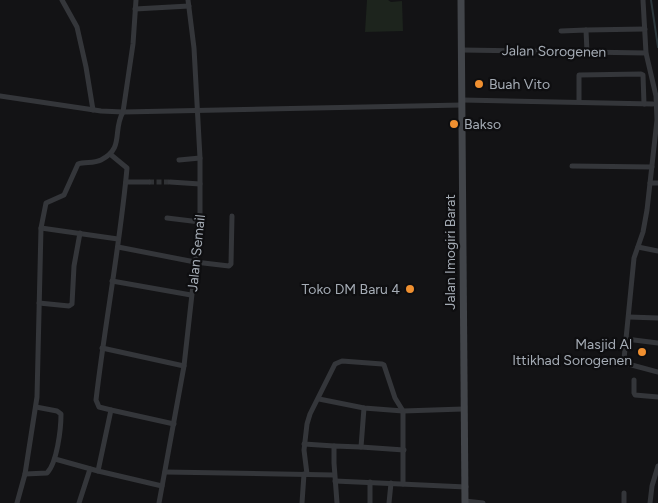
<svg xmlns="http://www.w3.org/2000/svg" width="658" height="503" viewBox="0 0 658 503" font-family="Figtree,sans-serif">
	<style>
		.green { fill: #1d241d }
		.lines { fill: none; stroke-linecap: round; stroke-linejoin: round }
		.stream { stroke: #2b363a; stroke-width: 2 }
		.minor-tunnel { stroke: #303235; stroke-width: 5; stroke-dasharray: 5 2.5; stroke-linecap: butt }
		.minor { stroke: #34363a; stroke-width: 5 }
		.secondary { stroke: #42454a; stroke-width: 7 }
		.poi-dot { fill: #f09030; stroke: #0e0e10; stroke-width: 2 }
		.labels { text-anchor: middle; stroke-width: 4.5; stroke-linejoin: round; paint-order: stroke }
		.street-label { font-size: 14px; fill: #a5acb5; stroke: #0e0e10 }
		.poi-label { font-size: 14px; fill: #a5acb5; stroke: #0e0e10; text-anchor: start }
	</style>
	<rect width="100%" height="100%" fill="#131315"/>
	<path class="green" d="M367,0H388L391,2L402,1L403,31L365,32Z"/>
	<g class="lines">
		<path class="stream" d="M651,0L658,47"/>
		<path class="minor-tunnel" d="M149,182H170"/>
		<g class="minor">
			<path d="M62,0L77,27L86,67L93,110"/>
			<path d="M643,0L646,53L656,96L657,120L647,210L643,232L634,258L624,359L628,364L658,372"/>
			<path d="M135,9L189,6"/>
			<path d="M586,30L645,29"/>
			<path d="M561,31L586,30L587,52"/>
			<path d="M462,50L646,53"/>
			<path d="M0,96L101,111L123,112L462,105"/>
			<path d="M462,100L653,104"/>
			<path d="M579,102V75L641,74L643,75L644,104"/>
			<path d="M110,154L127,168C120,246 105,322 96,400L99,407L111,410L98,471L162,486"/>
			<path d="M179,160L200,158"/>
			<path d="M572,166L652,167"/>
			<path d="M126,182H149"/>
			<path d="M170,182L200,184"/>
			<path d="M650,183H658"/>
			<path d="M167,218L200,222"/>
			<path d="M41,228L118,239"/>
			<path d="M118,247L195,262L229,266L231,264L232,216"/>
			<path d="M638,247L658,251"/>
			<path d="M112,281L191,295"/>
			<path d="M39,303L69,306L72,304L74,266L80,233"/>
			<path d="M629,317L658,318"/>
			<path d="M626,339L658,343"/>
			<path d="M102,348L184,366"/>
			<path d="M634,380V393L635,395L658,397"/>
			<path d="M319,399L364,408L403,411L463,409"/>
			<path d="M111,410L174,424"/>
			<path d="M304,444L334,446"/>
			<path d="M361,447L404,450"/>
			<path d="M55,459L98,471"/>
			<path d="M165,472L334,475"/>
			<path d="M25,474L47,473C57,463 61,429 61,414L57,411L36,407"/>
			<path d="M307,474L304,450L307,424L310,414L335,364L342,361L382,364L384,365L395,398L403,411V484"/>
			<path d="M335,481L466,487"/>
			<path d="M465,501L483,503"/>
			<path d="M17,503L25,474L37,397L41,228L46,203L64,195L78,164C85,161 93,164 101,160C125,148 112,131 123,112L133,44L136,0"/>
			<path d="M79,503L90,469"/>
			<path d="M159,503L184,366L200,222V158L194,48L188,0"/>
			<path d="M302,503L304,474"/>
			<path d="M337,503L334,463V446L361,447L364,408"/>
			<path d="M370,503V482"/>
			<path d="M389,503L391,483"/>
			<path d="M624,503V493"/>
			<path d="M650,503L652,486L658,466"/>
		</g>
		<path class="secondary" d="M461,0L465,503"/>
	</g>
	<g class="poi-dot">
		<circle cx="479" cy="84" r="5"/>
		<circle cx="454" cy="124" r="5"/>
		<circle cx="410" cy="289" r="5"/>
		<circle cx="642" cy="352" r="5"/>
	</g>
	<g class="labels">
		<g class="street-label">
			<text transform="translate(554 51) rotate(1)" y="5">Jalan Sorogenen</text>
			<text transform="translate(450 252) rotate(-90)" y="5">Jalan Imogiri Barat</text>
			<text transform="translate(196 253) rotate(-84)" y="5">Jalan Semail</text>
		</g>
		<g class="poi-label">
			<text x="489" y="89">Buah Vito</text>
			<text x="464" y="129">Bakso</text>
			<text x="400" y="294" text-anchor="end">Toko DM Baru 4</text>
			<text x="632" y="349" text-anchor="end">Masjid Al<tspan x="632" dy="16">Ittikhad Sorogenen</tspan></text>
		</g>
	</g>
</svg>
